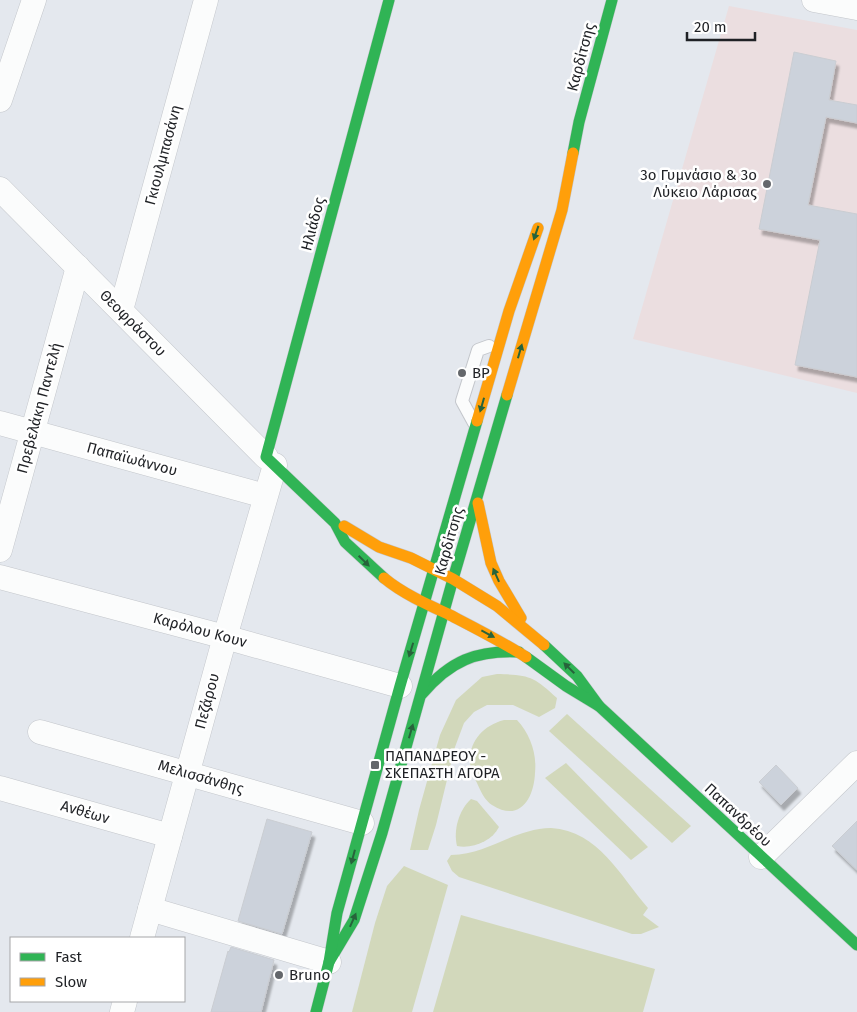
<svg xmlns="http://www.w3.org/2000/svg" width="857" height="1012" viewBox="0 0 857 1012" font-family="'Fira Sans',sans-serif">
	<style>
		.education { fill: #ebdee0 }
		.green { fill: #d2d8bb }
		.building { fill: #ccd2db; stroke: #cacdd2; filter: url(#shadow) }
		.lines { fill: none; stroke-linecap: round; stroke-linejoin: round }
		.lane-casing { stroke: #c3c6cb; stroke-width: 14 }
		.street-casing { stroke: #c3c6cb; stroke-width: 25 }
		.fast-casing { stroke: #c3c6cb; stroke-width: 12 }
		.slow-casing { stroke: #c3c6cb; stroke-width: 12 }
		.lane { stroke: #fbfcfc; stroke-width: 12 }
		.street { stroke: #fbfcfc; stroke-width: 24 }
		.fast { stroke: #30b455; stroke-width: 11 }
		.slow { stroke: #ff9f0a; stroke-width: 11 }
		.oneway { fill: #27633b }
		.poi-dot { fill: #64676b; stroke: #fff; stroke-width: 2 }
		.labels { text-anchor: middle; stroke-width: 5; stroke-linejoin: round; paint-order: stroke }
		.street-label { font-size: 15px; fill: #1f2125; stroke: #fff }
		.poi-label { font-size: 15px; fill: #1f2125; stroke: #fff; text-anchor: start }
	</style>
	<defs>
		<filter id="shadow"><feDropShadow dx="3" dy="5.5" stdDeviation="1" flood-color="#0004"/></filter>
	</defs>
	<rect width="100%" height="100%" fill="#e4e8ee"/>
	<path class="education" d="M729,6L857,30V393L633,339Z"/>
	<g class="green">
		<path d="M497,674C530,675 533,676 557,698L555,708L539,717L513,705H487L474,712L464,723L455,747L436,825L428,850H410L419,810L440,735L456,700L482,677Z"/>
		<path d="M567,714L691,826L672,843L549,731Z"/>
		<path d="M504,720H517C530,734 537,753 535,773C534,798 520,823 492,805C485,801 480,790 477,783C475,779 472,774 471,769C466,745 481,726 504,720Z"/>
		<path d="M566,763L648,847L631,860L545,778Z"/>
		<path d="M471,799L477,801L499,827C492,841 473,849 457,846C453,830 459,810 471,799Z"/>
		<path d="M551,828C599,831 620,876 648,908L643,915L659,927L641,934H632L459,877L452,871L447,861L451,855C488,855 512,829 551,828Z"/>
		<path d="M404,866L448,885L412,1012H352L375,923L387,886Z"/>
		<path d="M461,915L655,969L643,1012H433Z"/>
	</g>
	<g class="building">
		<path d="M794,52L836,61L829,100L857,105V123L826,117L808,205L857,214V377L795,365L820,240L759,229Z"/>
		<path d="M776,765L798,788L781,805L759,782Z"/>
		<path d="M267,819L312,832L282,934L238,921Z"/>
		<path d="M857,821V870L832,846Z"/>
		<path d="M231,947L274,960L261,1012H211L228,951L229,952Z"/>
	</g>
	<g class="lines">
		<defs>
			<path id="lane" d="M474,423L462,401L478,350L489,346"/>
			<g id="street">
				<path d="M814,0L857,8"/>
				<path d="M0,100L34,0"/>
				<path d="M0,189L266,457"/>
				<path d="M121,310L206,0"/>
				<path d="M0,423L265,496"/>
				<path d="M0,550L78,267"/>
				<path d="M0,577L225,637L400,686"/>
				<path d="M40,732L362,823"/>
				<path d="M0,788L170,836"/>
				<path d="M761,857L857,763"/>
				<path d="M150,909L329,962"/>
				<path d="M142,938L225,637L275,465"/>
				<path d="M122,1012L125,1001"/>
			</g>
			<g id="fast">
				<path d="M573,153L579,122L612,0"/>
				<path d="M384,578L345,542L335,523L266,457L389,0"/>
				<path d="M544,645L577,676L599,706L857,945"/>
				<path d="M526,657L566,686L599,706"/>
				<path d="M422,694C450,661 476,650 519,652"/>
				<path d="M329,962L354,920L382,833L453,579L507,395"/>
				<path d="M316,1012L329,962L337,913L400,686L477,421"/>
			</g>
			<g id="slow">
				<path d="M507,395L562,210L573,153"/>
				<path d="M477,421L509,311L538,228"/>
				<path d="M478,503L491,563L499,581L521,618"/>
				<path d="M344,526L379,547L411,558L453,579L497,606L544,645"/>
				<path d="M384,578C402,593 426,604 448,614C475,628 501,641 526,657"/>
			</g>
		</defs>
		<use href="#lane" class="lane-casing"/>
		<use href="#street" class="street-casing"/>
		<use href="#fast" class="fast-casing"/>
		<use href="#slow" class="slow-casing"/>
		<use href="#lane" class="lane"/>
		<use href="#street" class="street"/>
		<use href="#fast" class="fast"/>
		<use href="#slow" class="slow"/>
	</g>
	<defs><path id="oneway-solid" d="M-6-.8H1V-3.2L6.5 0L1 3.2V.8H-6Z" transform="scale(1.25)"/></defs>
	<g class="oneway">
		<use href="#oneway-solid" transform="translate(536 233) rotate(109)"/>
		<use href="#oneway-solid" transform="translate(520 351) rotate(-74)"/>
		<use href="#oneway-solid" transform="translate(482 405) rotate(106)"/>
		<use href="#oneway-solid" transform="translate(364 561) rotate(44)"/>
		<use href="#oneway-solid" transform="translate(496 575) rotate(-114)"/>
		<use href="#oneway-solid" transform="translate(488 634) rotate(28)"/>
		<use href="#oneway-solid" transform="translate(411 650) rotate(107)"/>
		<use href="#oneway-solid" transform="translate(569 668) rotate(-135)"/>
		<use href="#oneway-solid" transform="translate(411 731) rotate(-74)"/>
		<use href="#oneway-solid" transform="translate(353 857) rotate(105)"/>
		<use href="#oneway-solid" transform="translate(353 920) rotate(-66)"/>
	</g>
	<g class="poi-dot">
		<circle cx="767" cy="184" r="5"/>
		<circle cx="462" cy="373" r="5"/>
		<rect x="370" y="760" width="10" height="10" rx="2.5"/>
		<circle cx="279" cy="975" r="5"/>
	</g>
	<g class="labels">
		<g class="street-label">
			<text transform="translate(581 57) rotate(-75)" y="5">Καρδίτσης</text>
			<text transform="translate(163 155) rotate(-75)" y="5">Γκιουλμπασάνη</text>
			<text transform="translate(313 224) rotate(-75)" y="5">Ηλιάδος</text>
			<text transform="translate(133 323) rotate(45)" y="5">Θεοφράστου</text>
			<text transform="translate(39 408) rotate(-75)" y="5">Πρεβελάκη Παντελή</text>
			<text transform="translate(132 459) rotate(15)" y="5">Παπαϊωάννου</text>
			<text transform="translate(449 541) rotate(-74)" y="5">Καρδίτσης</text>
			<text transform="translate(200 630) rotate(15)" y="5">Καρόλου Κουν</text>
			<text transform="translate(207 701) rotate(-75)" y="5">Πεζάρου</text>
			<text transform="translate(201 777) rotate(16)" y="5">Μελισσάνθης</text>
			<text transform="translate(85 812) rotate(16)" y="5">Ανθέων</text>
			<text transform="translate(738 815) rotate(43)" y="5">Παπανδρέου</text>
		</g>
		<g class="poi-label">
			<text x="757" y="180" text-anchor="end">3ο Γυμνάσιο &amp; 3ο<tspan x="757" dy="17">Λύκειο Λάρισας</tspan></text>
			<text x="472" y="378">BP</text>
			<text x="385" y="761">ΠΑΠΑΝΔΡΕΟΥ -<tspan x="385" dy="17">ΣΚΕΠΑΣΤΗ ΑΓΟΡΑ</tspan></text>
			<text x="289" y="980">Bruno</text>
		</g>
	</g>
	<rect x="10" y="937" width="175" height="65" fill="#ffffff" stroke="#a5a6a8"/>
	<rect x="20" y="953" width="25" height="8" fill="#30b455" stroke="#a5a6a8"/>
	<text x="55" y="962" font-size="15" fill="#1f2125">Fast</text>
	<rect x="20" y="978" width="25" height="8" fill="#ff9f0a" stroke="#a5a6a8"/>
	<text x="55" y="987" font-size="15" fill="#1f2125">Slow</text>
	<path d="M687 32v8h68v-8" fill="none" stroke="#1f2125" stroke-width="2.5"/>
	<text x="694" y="32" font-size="15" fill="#1f2125" stroke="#ffffff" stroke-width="4" paint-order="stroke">20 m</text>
</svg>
